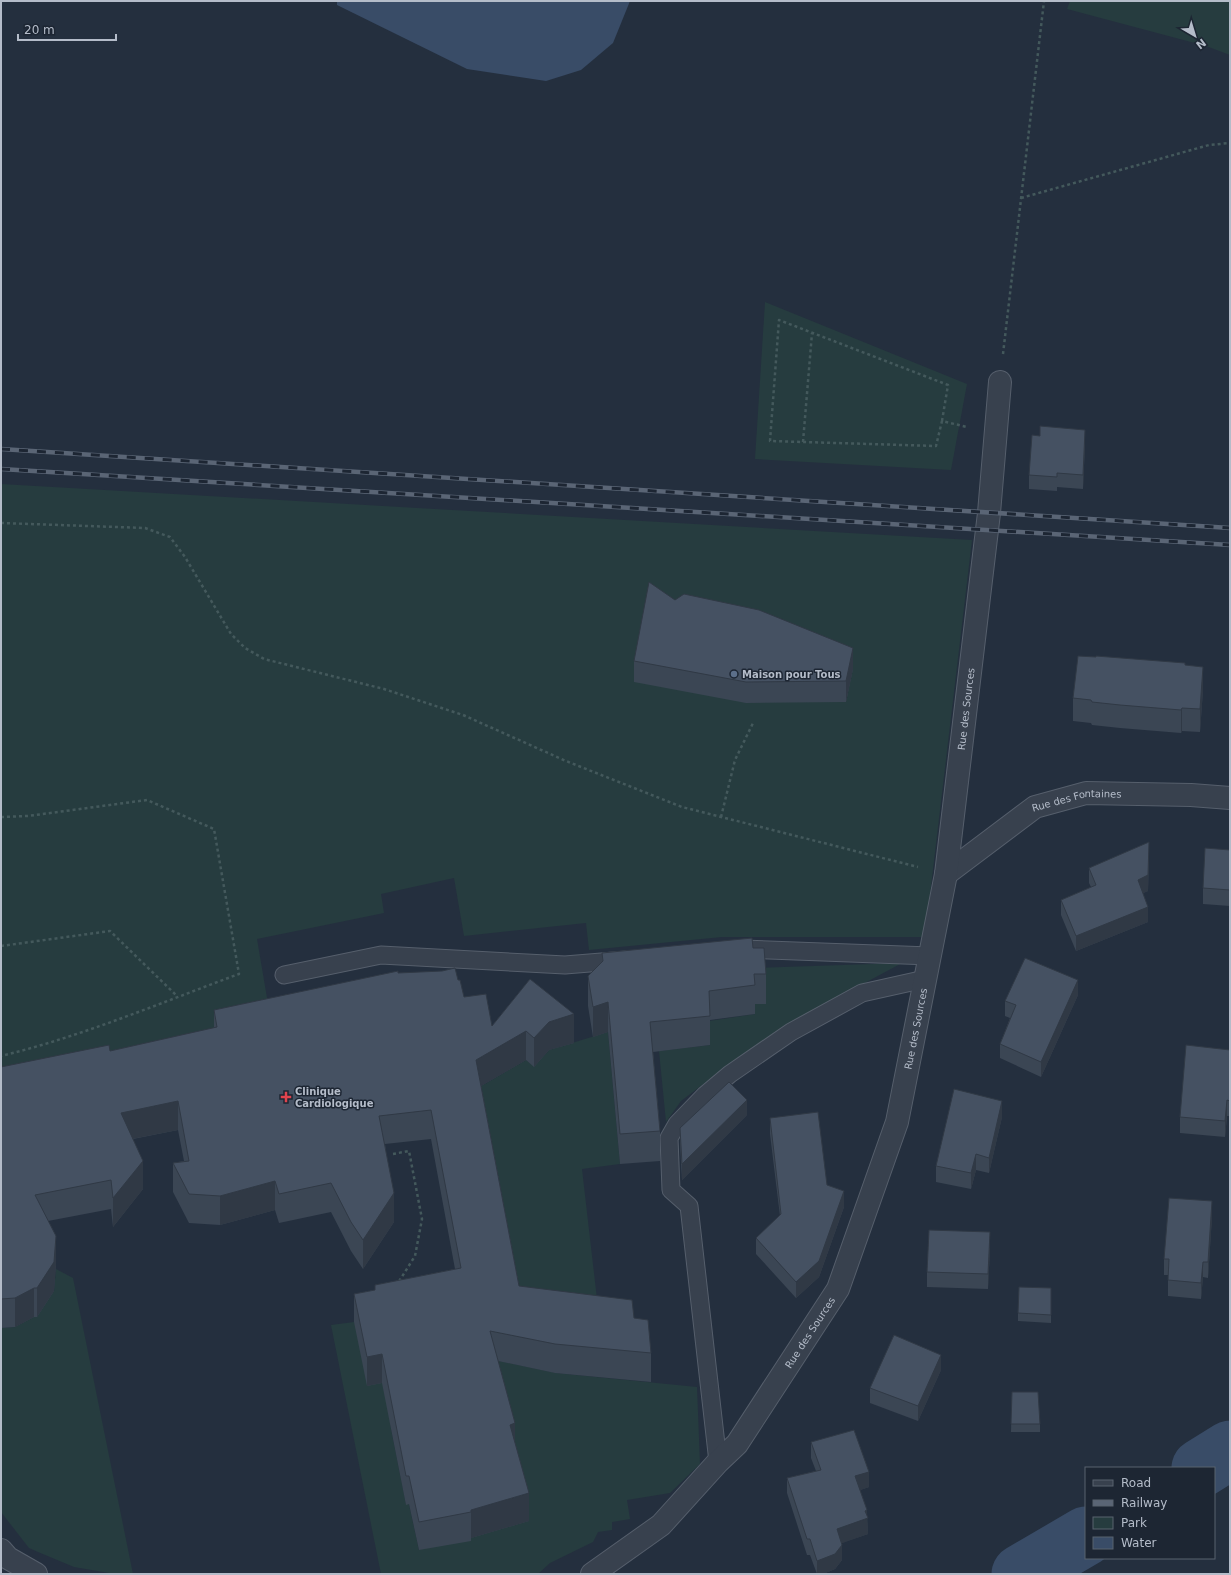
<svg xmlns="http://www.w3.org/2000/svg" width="1231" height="1575" viewBox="0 0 1231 1575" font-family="'DejaVu Sans',sans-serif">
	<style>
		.green { fill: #263c3f }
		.water { fill: #394c67 }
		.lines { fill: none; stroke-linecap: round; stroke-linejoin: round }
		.river { stroke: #394c67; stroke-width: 59 }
		.service-casing { stroke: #565f6c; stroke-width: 19 }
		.minor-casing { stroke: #565f6c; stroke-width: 24 }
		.path { stroke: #44595c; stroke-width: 2.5; stroke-dasharray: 3 3; stroke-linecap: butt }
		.service { stroke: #38414e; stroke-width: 17 }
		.minor { stroke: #38414e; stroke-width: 22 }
		.rail-casing { stroke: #5a6575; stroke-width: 4.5 }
		.rail { stroke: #1d2633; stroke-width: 3; stroke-dasharray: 9; stroke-linecap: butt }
		.wall { fill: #3b4654 }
		.shaded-wall { fill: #303945 }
		.building { fill: #455162; stroke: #303945 }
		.service-dot { fill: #5c6f8a; stroke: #1d2633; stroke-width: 1.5 }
		.health-dot { fill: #e0444e; stroke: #1d2633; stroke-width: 1.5 }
		.labels { text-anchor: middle; stroke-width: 3; stroke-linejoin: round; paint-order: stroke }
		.poi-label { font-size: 10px; font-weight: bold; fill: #b4bcc9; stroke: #1d2633; text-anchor: start }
		.street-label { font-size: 10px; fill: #b4bcc9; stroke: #1d2633 }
	</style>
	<rect width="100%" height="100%" fill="#242f3e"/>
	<g class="green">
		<path d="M1070,1H1230V55L1206,46L1067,9Z"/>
		<path d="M765,302L967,384L951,470L755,459Z"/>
		<path d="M1,484L972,540L925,937H722L589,950L586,923L464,936L454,878L381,894L384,913L257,939L272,1027L1,1096Z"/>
		<path d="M902,963L794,1021L730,1064L681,1101L666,1122L659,1051L710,1045L709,1021L755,1014L754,1004H766L752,968Z"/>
		<path d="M608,1032L620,1164L582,1169L600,1325L519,1315L475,1085L485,1084L526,1060L534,1066L549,1050Z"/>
		<path d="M56,1269L73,1278L133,1574H115L74,1567L38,1552L29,1548L1,1512V1328L15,1327L33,1317L54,1291Z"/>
		<path d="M354,1322L388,1382L391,1429L406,1504H409L419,1550L472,1355L556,1373L697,1387L700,1464L670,1493L627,1500L630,1519L612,1522V1530L598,1532L593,1542L550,1563L538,1574H381L331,1325Z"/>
	</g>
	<path class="water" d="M337,1H630L613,43L581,70L546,81L467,69L337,5Z"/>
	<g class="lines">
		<g class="river">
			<path d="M1201,1468L1230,1450"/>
			<path d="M1021,1574L1086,1536"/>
		</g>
		<defs>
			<g id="service">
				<path d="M742,949L930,956"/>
				<path d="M284,975L381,955L565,965L626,960"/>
				<path d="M718,1462L689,1206L671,1190L669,1138L677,1124L705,1095L730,1074L791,1032L862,993L925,979"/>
			</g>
			<g id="minor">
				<path id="s1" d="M946,874L1035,807L1086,793L1191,795L1230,798"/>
				<path d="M1,1550L8,1558L36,1574"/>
				<path id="s2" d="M592,1574L661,1525L718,1462L737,1444L838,1289L897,1122L946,874L989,513L1000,382"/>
			</g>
		</defs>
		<use href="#service" class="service-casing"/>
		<use href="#minor" class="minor-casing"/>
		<g class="path">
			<path d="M1021,198L1209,145L1230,143"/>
			<path d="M1003,354L1044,1"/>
			<path d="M942,421L948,385L779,320L770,441L936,446L942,421L967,427"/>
			<path d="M803,442L812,333"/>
			<path d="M1,523L145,528L170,537L185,557L231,634L245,648L264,659L384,689L463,715L566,761L682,807L918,867"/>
			<path d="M1,817L28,816L147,800L214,829L239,974C160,1003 83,1036 1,1056"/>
			<path d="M721,817L735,760L754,721"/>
			<path d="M1,946L110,931L177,996"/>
			<path d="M393,1154L409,1151L422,1219L415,1256L398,1283"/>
		</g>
		<use href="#service" class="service"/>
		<use href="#minor" class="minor"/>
		<defs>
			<g id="rail">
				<path d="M1,449L1230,528"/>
				<path d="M1,469L1230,545"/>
			</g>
		</defs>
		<use href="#rail" class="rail-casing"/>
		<use href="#rail" class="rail"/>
	</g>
	<g class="wall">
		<path d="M1085,444L1083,489L1057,487V491L1029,489V475Z"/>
		<path d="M675,600L853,669L846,702L746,703L634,682V661Z"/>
		<path d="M1185,665L1203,690L1200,732L1182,731L1181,733L1120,728L1092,725L1091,723L1073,721V698Z"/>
		<path d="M1230,850V906L1203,904V888Z"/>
		<path d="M1149,857L1148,891L1143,893L1148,922L1076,951L1061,915V900L1091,887L1089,883V868Z"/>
		<path d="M753,948L766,974V1004H755V1014L710,1020V1045L653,1052L660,1131V1161L620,1164L608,1032L593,1037L588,1006V976L602,962V953Z"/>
		<path d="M398,973L458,980L464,997L492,1026L530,979L574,1043L549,1050L534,1067L526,1060L481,1086L519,1286L634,1318L651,1353V1382L555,1373L498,1361L515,1444L529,1521L471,1538V1541L419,1550L409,1504L406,1505L382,1383L367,1386L354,1322V1294L375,1290V1285L455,1269L431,1139L385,1144L394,1222L363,1269L351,1251L331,1212L279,1223L275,1210L220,1225L189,1223L173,1192V1163L184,1161L178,1130L133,1139L143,1189L113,1227L111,1209L48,1221L56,1264L54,1291L37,1317H34L15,1327L1,1328V1067L110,1051L214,1028V1010Z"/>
		<path d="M1078,995L1041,1077L1000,1058V1044L1010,1018L1005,1016V1001Z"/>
		<path d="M1230,1050V1116H1227L1225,1137L1180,1133V1117Z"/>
		<path d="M747,1115L682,1180L680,1144V1128Z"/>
		<path d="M1002,1117L989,1173L976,1170L971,1189L936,1182V1166Z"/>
		<path d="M770,1118L827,1185L844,1207L819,1277L796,1298L756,1254V1238L780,1216L770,1134Z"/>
		<path d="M1212,1217L1208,1278L1203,1277L1201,1299L1168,1296V1275H1164V1259Z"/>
		<path d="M990,1248L988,1289L927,1287V1272Z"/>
		<path d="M1051,1288V1323L1018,1321V1313Z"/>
		<path d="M941,1370L918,1421L870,1403V1388Z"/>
		<path d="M1012,1392L1040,1424V1432H1011Z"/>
		<path d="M811,1442L869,1487L860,1490L867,1517L868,1534L841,1543L842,1560L835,1569L823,1574H817L810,1555H807L787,1493V1478L816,1471L811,1458Z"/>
	</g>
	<g class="shaded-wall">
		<path d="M1085,430V444L1083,489V475Z"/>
		<path d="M853,648V669L846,702V681Z"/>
		<path d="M1203,667V690L1200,732V709Z"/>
		<path d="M1182,708V731L1181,733V710Z"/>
		<path d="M1149,842L1148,891L1138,896V880Z"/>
		<path d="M1148,907V922L1076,951V936Z"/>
		<path d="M1078,980V995L1041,1077V1062Z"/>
		<path d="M608,1002V1032L593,1037V1007Z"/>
		<path d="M574,1014V1043L549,1050L534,1067V1038L549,1022Z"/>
		<path d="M526,1031V1060L476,1089V1060Z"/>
		<path d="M747,1100V1115L682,1180V1164Z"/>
		<path d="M1227,1100V1116L1225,1137V1121Z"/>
		<path d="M178,1101V1130L121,1141V1113Z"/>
		<path d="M1002,1101V1117L989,1173V1158Z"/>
		<path d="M976,1154V1170L971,1189V1173Z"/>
		<path d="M143,1161V1189L113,1227V1198Z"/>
		<path d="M275,1181V1210L220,1225V1196Z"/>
		<path d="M844,1191V1207L819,1277L796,1298V1282Z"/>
		<path d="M394,1193V1222L363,1269V1240Z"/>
		<path d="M1212,1201V1217L1208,1278V1262Z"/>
		<path d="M990,1232V1248L988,1289V1274Z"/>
		<path d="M56,1236V1264L54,1291L37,1317V1288Z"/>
		<path d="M1203,1262V1277L1201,1299V1283Z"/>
		<path d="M34,1288V1317L15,1327V1298Z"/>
		<path d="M382,1354V1383L367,1386V1357Z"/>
		<path d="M941,1355V1370L918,1421V1406Z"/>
		<path d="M515,1423V1452L510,1425Z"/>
		<path d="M869,1472V1487L855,1492V1476Z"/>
		<path d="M529,1493V1521L471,1538V1510Z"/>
		<path d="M867,1510L868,1534L837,1545V1529Z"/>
		<path d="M842,1545V1560L835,1569L823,1574H817V1561Z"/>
	</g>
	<g class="building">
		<path d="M1040,426L1085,430L1083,475L1057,473V477L1029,475L1032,435L1040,436Z"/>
		<path d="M649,582L675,600L684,594L759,610L853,648L846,681L746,682L634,661Z"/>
		<path d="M1078,656L1096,657V656L1185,663V665L1203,667L1200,709L1182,708L1181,710L1120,705L1092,702L1091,700L1073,698Z"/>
		<path d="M1149,842L1148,875L1138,880L1148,907L1076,936L1061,900L1096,885L1089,868Z"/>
		<path d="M1205,848L1230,850V890L1203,888Z"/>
		<path d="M752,938L753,948H764L766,974H754L755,985L709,991L710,1016L650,1022L660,1131L620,1134L608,1002L593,1007L588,976L603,961L602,953Z"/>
		<path d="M1025,958L1078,980L1041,1062L1000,1044L1016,1005L1005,1001Z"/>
		<path d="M455,968L458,980H460L464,997L486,994L492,1026L530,979L574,1014L549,1022L534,1038L526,1031L476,1060L519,1286L632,1300L634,1318L648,1320L651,1353L555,1344L490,1331L515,1423L510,1425L529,1493L471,1510V1512L419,1522L409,1476H406L382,1354L367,1357L354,1294L375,1290V1285L461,1268L431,1110L379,1116L394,1193L363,1240L351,1222L331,1183L279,1194L275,1181L220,1196L189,1194L173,1163L189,1161L178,1101L121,1113L143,1161L113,1198L111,1180L35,1195L56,1236L54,1262L37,1288H34L15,1298L1,1299V1067L109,1045L110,1051L217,1027L214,1010L398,971V973L442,971Z"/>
		<path d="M1186,1045L1230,1050V1101L1227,1100L1225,1121L1180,1117Z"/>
		<path d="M729,1082L747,1100L682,1164L680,1128Z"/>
		<path d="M954,1089L1002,1101L989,1158L976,1154L971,1173L936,1166Z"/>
		<path d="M818,1112L827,1185L844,1191L819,1261L796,1282L756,1238L781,1214L770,1118Z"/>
		<path d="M1169,1198L1212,1201L1208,1262H1203L1201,1283L1168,1280L1169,1259H1164Z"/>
		<path d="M929,1230L990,1232L988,1274L927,1272Z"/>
		<path d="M1019,1287L1051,1288V1315L1018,1313Z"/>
		<path d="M894,1335L941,1355L918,1406L870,1388Z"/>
		<path d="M1012,1392H1038L1040,1424H1011Z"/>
		<path d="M854,1430L869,1472L855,1476L867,1510L865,1511L868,1518L837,1529L842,1545L835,1554L817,1561L810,1539H807L787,1478L821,1470L811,1442Z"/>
	</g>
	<circle class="service-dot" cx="734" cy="674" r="4"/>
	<path class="health-dot" d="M284 1091h4v4h4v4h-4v4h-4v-4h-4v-4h4z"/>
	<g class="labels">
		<g class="poi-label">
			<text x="742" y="678">Maison pour Tous</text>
			<text x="295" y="1095">Clinique<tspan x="295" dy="12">Cardiologique</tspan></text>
		</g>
		<g class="street-label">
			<text dy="4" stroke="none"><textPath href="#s2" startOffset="977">Rue des Sources</textPath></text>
			<text dy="4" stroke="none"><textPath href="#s1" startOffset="154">Rue des Fontaines</textPath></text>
			<text dy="4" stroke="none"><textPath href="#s2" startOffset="653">Rue des Sources</textPath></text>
			<text dy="4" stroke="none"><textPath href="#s2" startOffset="329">Rue des Sources</textPath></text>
		</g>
	</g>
	<rect width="1231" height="1575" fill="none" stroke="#b4bcc9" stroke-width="4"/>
	<rect x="1085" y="1467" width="130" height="92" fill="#1d2633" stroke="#59626f"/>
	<rect x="1093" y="1480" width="20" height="6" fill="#38414e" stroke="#59626f"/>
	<text x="1121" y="1487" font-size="12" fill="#b4bcc9">Road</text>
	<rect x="1093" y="1500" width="20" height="6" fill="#5a6575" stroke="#59626f"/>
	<text x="1121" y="1507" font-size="12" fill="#b4bcc9">Railway</text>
	<rect x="1093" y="1517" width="20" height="12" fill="#263c3f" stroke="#59626f"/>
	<text x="1121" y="1527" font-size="12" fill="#b4bcc9">Park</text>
	<rect x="1093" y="1537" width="20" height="12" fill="#394c67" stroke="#59626f"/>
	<text x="1121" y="1547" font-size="12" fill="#b4bcc9">Water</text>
	<g transform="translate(1195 36) rotate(142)" stroke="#1d2633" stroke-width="3" paint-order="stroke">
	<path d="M0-3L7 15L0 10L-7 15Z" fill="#b4bcc9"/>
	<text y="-6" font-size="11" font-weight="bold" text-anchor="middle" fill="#b4bcc9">N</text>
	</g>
	<path d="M18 34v6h98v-6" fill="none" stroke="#b4bcc9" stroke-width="2"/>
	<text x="24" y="34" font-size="12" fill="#b4bcc9" stroke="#1d2633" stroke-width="3" paint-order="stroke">20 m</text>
</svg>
